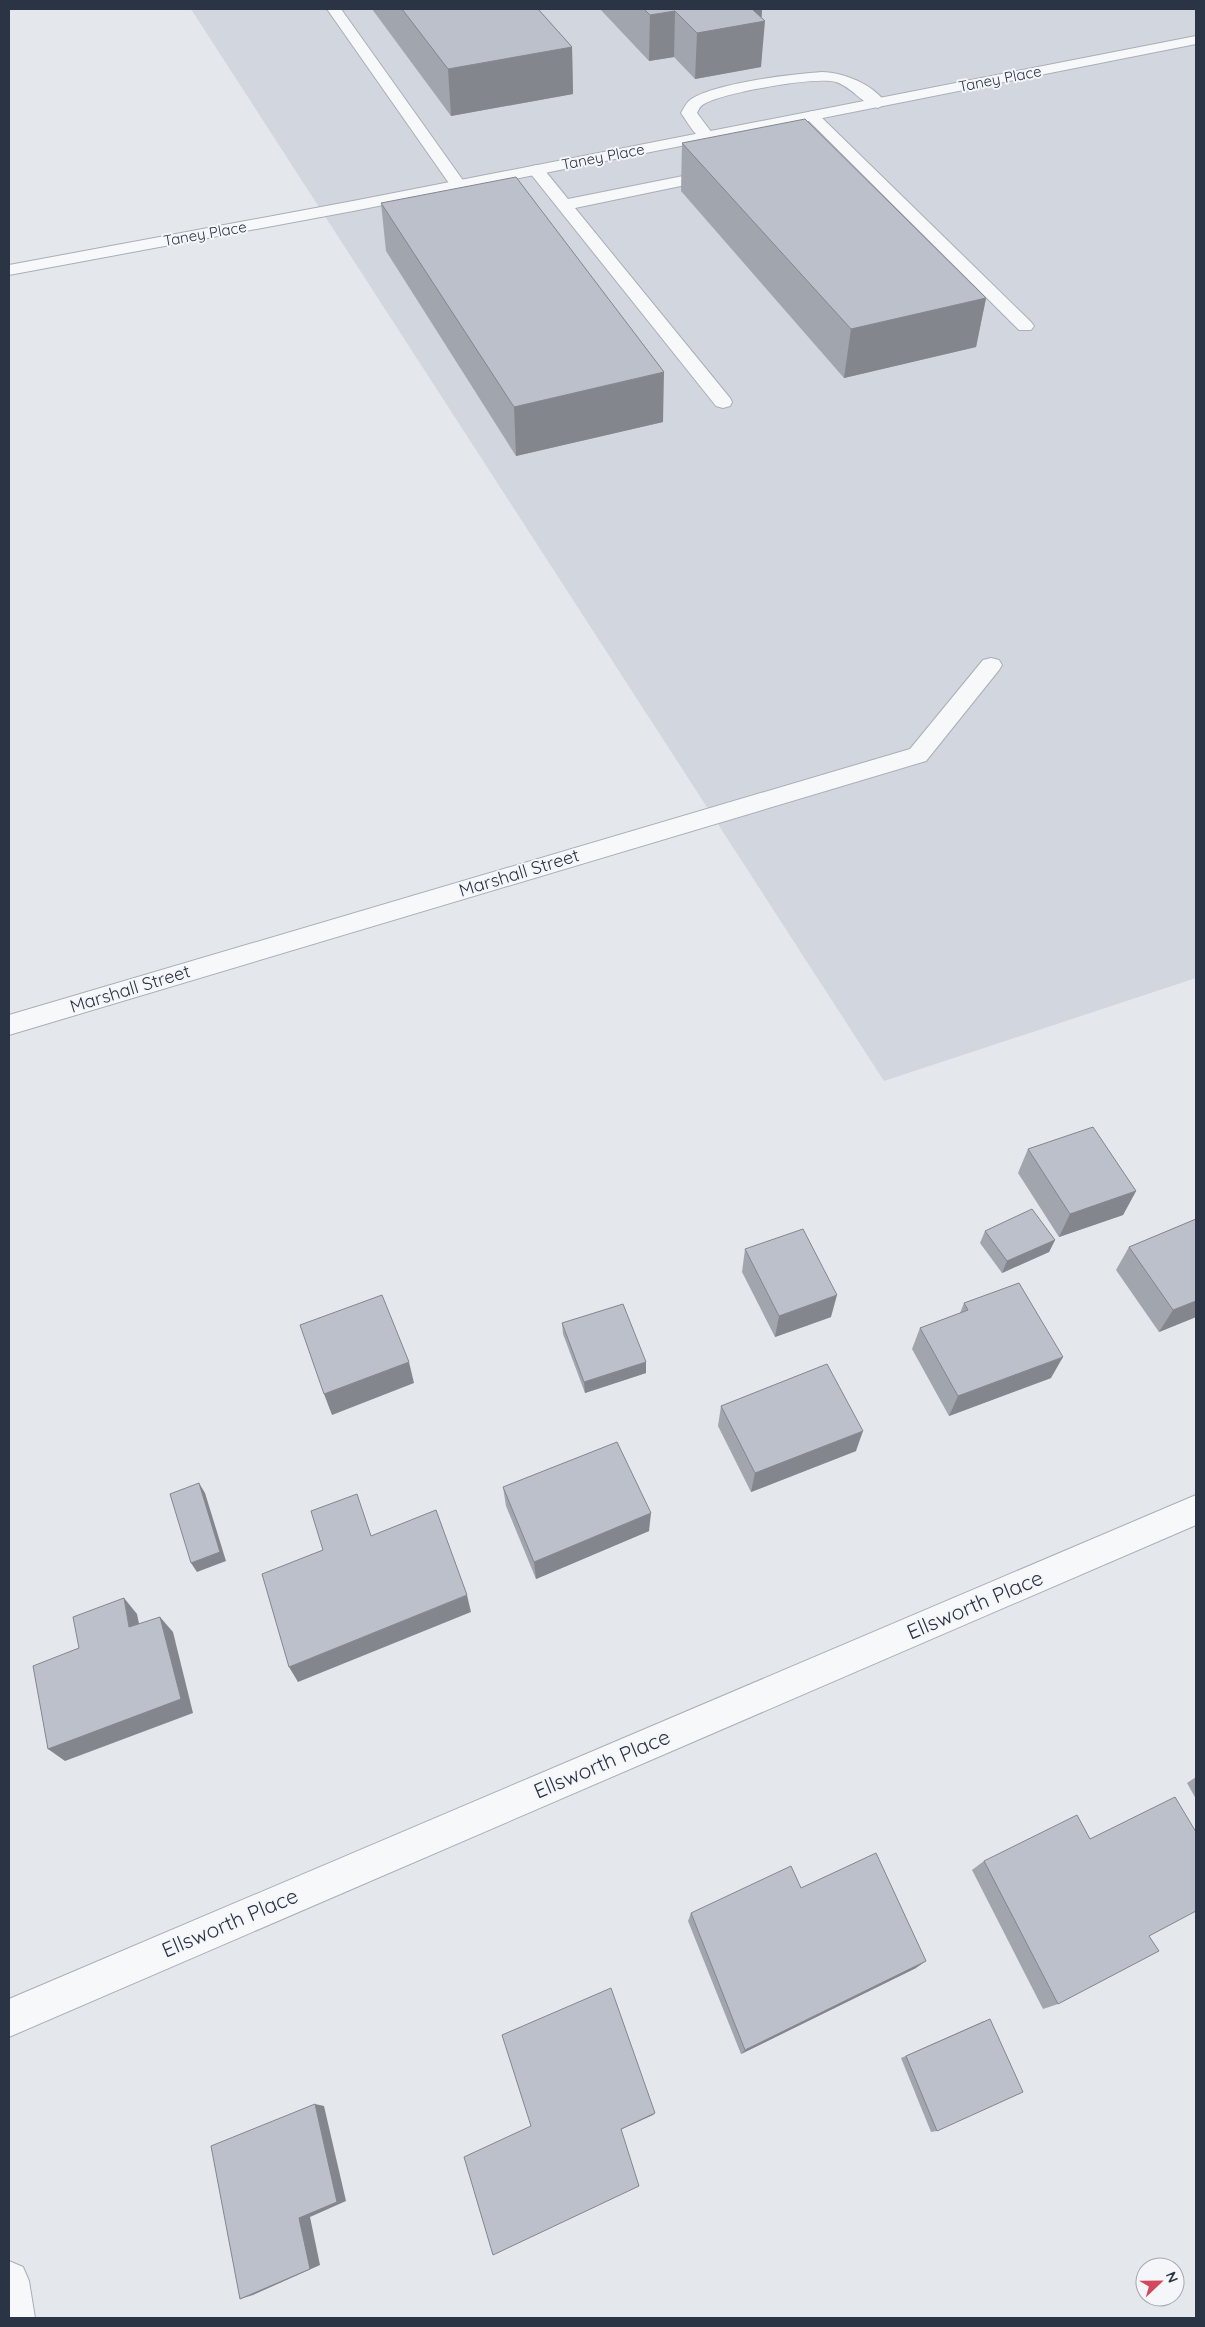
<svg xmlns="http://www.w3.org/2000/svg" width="1205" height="2327" viewBox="0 0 1205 2327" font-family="Quicksand,sans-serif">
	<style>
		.built { fill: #d2d6de }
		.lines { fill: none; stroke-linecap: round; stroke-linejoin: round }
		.service-casing { stroke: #a9aeb7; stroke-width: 2 }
		.minor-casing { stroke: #a9aeb7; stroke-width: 2 }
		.service { fill: #f7f8fa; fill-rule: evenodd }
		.minor { fill: #f7f8fa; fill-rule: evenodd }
		.wall { fill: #a1a5ae }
		.shaded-wall { fill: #83868d }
		.building { fill: #bbc0ca; stroke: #83868d }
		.labels { text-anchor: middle; stroke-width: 4; stroke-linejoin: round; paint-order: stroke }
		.far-street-label { font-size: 15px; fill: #2b3445; stroke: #f4f6f9 }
		.street-label { font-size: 18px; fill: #2b3445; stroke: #f4f6f9 }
		.near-street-label { font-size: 21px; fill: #2b3445; stroke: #f4f6f9 }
	</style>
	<rect width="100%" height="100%" fill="#e4e7ec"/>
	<path class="built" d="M191,9H1196V978L884,1081Z"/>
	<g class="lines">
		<defs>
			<g id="service">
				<path d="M327,9H341L467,186L465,189H453Z"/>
				<path d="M822,72C845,73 872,84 886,103L878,108C862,104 852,87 836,82C815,76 723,93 704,104C700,106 699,109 697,113L715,137L713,140C698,144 689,124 681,113C684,108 687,101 693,98C718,83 791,74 822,72Z"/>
				<path d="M812,111L817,113L1031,322L1034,326L1031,330H1019L807,119L804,116L807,113Z"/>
				<path d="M536,165L542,167L568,199L718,169L724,171L726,174L724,177L575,208L730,398L732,402L730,406L723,408L716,406L530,173L528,170L530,167Z"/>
			</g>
			<g id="minor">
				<path d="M1196,36V44L353,211L9,275V265L353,201Z"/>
				<path d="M991,658L999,660L1002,665L999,670L926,761L9,1035V1015L910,749L983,660Z"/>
				<path d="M1196,1495V1525L9,2037V1999Z"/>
				<path d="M9,2261L23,2267L29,2281L35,2318H9Z"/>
			</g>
		</defs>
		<use href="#service" class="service-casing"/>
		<use href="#minor" class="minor-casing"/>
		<use href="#service" class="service"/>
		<use href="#minor" class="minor"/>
	</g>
	<g class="wall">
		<path d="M372,9H538L572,47L573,94L451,116Z"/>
		<path d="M600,9H762L761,67L695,79L674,57L649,61Z"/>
		<path d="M682,143L986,298L976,347L844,378L681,191Z"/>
		<path d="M381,203L663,422L516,456L386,251Z"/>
		<path d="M1028,1149L1136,1191L1123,1215L1059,1237L1018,1173Z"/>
		<path d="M1196,1219V1317L1159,1332L1116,1270L1129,1247Z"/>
		<path d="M985,1231L1055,1240L1049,1252L1002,1273L980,1243Z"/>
		<path d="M745,1249L831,1317L775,1337L742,1272Z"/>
		<path d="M964,1303L1051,1378L949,1416L912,1349L920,1328L960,1313Z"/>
		<path d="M562,1323L646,1373L585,1393L563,1334Z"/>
		<path d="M721,1406L856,1451L751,1492L718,1426Z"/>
		<path d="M503,1487L649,1531L536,1579L506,1506Z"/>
		<path d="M1196,1777V1799L1187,1783Z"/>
		<path d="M1090,1839L1149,1936L1058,2004L1043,2009L972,1870L984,1861Z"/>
		<path d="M801,1888L916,1968L741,2054L688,1921L691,1913Z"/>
		<path d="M984,2021L937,2131L931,2132L901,2058Z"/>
	</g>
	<g class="shaded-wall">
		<path d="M741,9H762L761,21H765L761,67L695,79L697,33Z"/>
		<path d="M675,11L674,57L649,61L650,15Z"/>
		<path d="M572,47L573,94L451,116L448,69Z"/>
		<path d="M986,298L976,347L844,378L851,329Z"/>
		<path d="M664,372L663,422L516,456L514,407Z"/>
		<path d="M1136,1191L1123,1215L1059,1237L1070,1214Z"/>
		<path d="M1055,1240L1049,1252L1002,1273L1007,1261Z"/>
		<path d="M837,1295L831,1317L775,1337L779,1316Z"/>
		<path d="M1196,1301V1317L1159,1332L1173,1310Z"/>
		<path d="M1063,1357L1051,1378L949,1416L958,1396Z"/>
		<path d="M409,1362L414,1383L332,1415L324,1394Z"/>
		<path d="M646,1362V1373L585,1393L584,1382Z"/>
		<path d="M863,1431L856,1451L751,1492L755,1473Z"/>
		<path d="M199,1483L205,1493L226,1561L197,1572L191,1563Z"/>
		<path d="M651,1513L649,1531L536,1579L534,1562Z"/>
		<path d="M467,1595L471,1612L298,1682L289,1667Z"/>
		<path d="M124,1598L137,1614L143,1643L129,1627Z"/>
		<path d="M160,1617L173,1632L193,1713L65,1761L48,1749Z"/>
		<path d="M926,1961L916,1968L741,2054L745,2050Z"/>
		<path d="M315,2104L324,2106L346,2201L310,2217L320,2265L253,2295L240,2299L299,2218Z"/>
		<path d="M655,2113L653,2115L620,2130L621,2129Z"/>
	</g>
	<g class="building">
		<path d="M402,9H538L572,47L448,69Z"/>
		<path d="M644,9H752L765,21L697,33L675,11L650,15Z"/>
		<path d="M805,119L986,298L851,329L682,143Z"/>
		<path d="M516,177L664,372L514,407L381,203Z"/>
		<path d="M1093,1127L1136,1191L1070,1214L1028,1149Z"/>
		<path d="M1032,1209L1055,1240L1007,1261L985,1231Z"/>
		<path d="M1196,1219V1301L1173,1310L1129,1247Z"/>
		<path d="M803,1229L837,1295L779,1316L745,1249Z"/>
		<path d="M1019,1283L1063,1357L958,1396L920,1328L968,1310L964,1303Z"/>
		<path d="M382,1295L409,1362L324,1394L300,1325Z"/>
		<path d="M623,1304L646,1362L584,1382L562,1323Z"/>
		<path d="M827,1364L863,1431L755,1473L721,1406Z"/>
		<path d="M617,1442L651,1513L534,1562L503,1487Z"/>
		<path d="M199,1483L220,1552L191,1563L170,1494Z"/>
		<path d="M357,1494L371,1536L436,1510L467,1595L289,1667L262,1574L323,1550L311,1511Z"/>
		<path d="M124,1598L129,1627L160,1617L181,1699L48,1749L33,1666L79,1648L73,1617Z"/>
		<path d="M1175,1797L1196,1832V1911L1149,1936L1159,1951L1058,2004L984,1861L1077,1815L1090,1839Z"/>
		<path d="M876,1853L926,1961L745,2050L691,1913L791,1866L801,1888Z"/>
		<path d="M611,1988L655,2113L621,2129L639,2186L493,2255L464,2157L531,2126L502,2035Z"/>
		<path d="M990,2019L1023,2092L937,2131L906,2056Z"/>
		<path d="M315,2104L337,2202L299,2218L310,2269L240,2299L211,2146Z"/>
	</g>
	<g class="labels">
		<g class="far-street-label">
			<text transform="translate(1000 79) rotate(-11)" y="5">Taney Place</text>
			<text transform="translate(603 157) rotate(-11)" y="5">Taney Place</text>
			<text transform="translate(205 234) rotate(-10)" y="5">Taney Place</text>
		</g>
		<g class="street-label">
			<text transform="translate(519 873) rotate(-17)" y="6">Marshall Street</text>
			<text transform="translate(130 989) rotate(-17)" y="6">Marshall Street</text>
		</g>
		<g class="near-street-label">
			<text transform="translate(975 1605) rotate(-23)" y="7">Ellsworth Place</text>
			<text transform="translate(602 1764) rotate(-23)" y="7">Ellsworth Place</text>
			<text transform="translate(230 1923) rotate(-23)" y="7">Ellsworth Place</text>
		</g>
	</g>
	<rect width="1205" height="2327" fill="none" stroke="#2b3445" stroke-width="20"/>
	<g transform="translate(1160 2282) rotate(68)"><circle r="24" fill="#f4f6f9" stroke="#a4a8b1"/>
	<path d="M0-4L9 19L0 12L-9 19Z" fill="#d1495b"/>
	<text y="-8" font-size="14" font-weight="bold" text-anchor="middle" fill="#2b3445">N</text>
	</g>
</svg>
